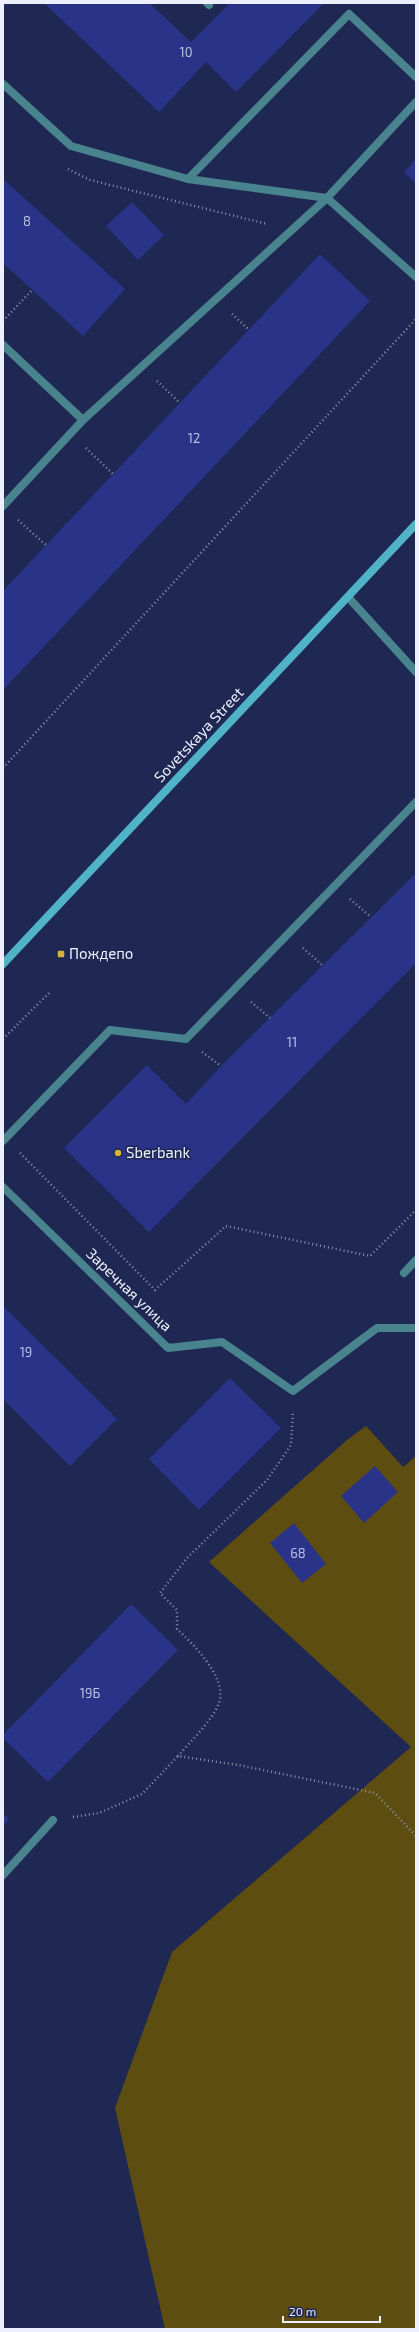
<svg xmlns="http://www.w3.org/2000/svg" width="419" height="2332" viewBox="0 0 419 2332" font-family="'Exo 2',sans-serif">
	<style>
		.green { fill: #5e4d10 }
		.building { fill: #293388 }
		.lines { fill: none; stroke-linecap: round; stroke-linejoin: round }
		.path { stroke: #8c92ac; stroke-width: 2.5; stroke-dasharray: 1 3; stroke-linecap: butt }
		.lane { stroke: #49838e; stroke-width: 8 }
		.secondary { stroke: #50b3c7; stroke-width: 8 }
		.poi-dot { fill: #d8b434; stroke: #1f2853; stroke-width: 1.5 }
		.labels { text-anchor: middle; stroke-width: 3; stroke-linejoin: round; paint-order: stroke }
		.number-label { font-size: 13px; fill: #bcc1df }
		.street-label { font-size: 15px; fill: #edf0fc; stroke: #1f2853 }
		.poi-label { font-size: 15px; fill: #edf0fc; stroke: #1f2853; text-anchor: start }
	</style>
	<rect width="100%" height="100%" fill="#1f2853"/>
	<path class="green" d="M366,1426L403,1467L416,1456V2329H165L115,2108L172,1952L411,1747L209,1562L347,1440Z"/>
	<g class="building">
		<path d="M44,3H149L191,42L230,3H324L236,92L206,62L159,112Z"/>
		<path d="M416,159V184L404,172Z"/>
		<path d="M3,179L125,289L83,336L3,263Z"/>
		<path d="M132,202L164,235L138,260L106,226Z"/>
		<path d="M320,254L370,301L3,690V591Z"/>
		<path d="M416,873V963L149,1232L64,1148L147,1065L186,1104L221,1066Z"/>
		<path d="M3,1306L117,1419L70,1466L3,1399Z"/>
		<path d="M230,1378L281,1428L199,1510L149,1459Z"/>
		<path d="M375,1466L398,1492L364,1523L341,1496Z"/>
		<path d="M294,1523L326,1564L302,1583L270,1543Z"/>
		<path d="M131,1604L178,1650L48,1782L3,1738V1735Z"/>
		<path d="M3,1814L9,1819L3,1826Z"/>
	</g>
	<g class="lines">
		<g class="path">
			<path d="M68,169L90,180L267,224"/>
			<path d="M232,314L249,330"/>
			<path d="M3,321L32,290"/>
			<path d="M157,381L180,403"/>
			<path d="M86,448L113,474"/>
			<path d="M18,520L46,545"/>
			<path d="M3,768L416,319"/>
			<path d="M350,899L371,917"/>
			<path d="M303,948L322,965"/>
			<path d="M251,1002L270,1018"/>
			<path d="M3,1039L49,993"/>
			<path d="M202,1052L221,1066"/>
			<path d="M20,1153L155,1290L226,1226L370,1256L416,1210"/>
			<path d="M178,1756C190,1742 212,1721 219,1703C228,1678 193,1644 177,1629V1610L160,1593L187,1558L267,1480L291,1445L293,1411"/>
			<path d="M73,1817L99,1813L142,1794L178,1756L238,1765L375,1793L416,1836"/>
		</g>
		<g class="lane">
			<path d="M207,3L209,5"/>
			<path d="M3,84L71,146L188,179L327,198L83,420"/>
			<path d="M416,102L327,198L416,277"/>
			<path d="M188,179L349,14L416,77"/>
			<path d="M3,345L83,420L3,506"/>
			<path d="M348,597L416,672"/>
			<path d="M3,1141L110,1030L186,1039L416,802"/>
			<path d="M3,1187L168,1348L222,1342L293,1391L377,1328H416"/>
			<path d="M404,1273L416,1260"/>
			<path d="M3,1875L53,1820"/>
		</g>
		<path class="secondary" d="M3,964L416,524"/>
	</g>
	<g class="poi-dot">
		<rect x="57" y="950" width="8" height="8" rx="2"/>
		<circle cx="118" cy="1153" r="4"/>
	</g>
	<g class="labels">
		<g class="number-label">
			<text x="186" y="57">10</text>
			<text x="27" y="226">8</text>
			<text x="194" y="443">12</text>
			<text x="292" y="1047">11</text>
			<text x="26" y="1357">19</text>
			<text x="298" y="1558">68</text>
			<text x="90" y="1698">19Б</text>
		</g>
		<g class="street-label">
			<text transform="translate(199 735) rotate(-47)" y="5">Sovetskaya Street</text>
			<text transform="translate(129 1290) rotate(44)" y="5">Заречная улица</text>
		</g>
		<g class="poi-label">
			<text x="69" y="959">Пождепо</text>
			<text x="126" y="1158">Sberbank</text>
		</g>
	</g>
	<rect width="419" height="2332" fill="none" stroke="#edf0fc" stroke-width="8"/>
	<path d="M283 2316v6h97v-6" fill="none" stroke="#edf0fc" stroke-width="2"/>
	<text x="289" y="2316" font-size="12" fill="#edf0fc" stroke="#1f2853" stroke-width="3" paint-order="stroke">20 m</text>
</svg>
